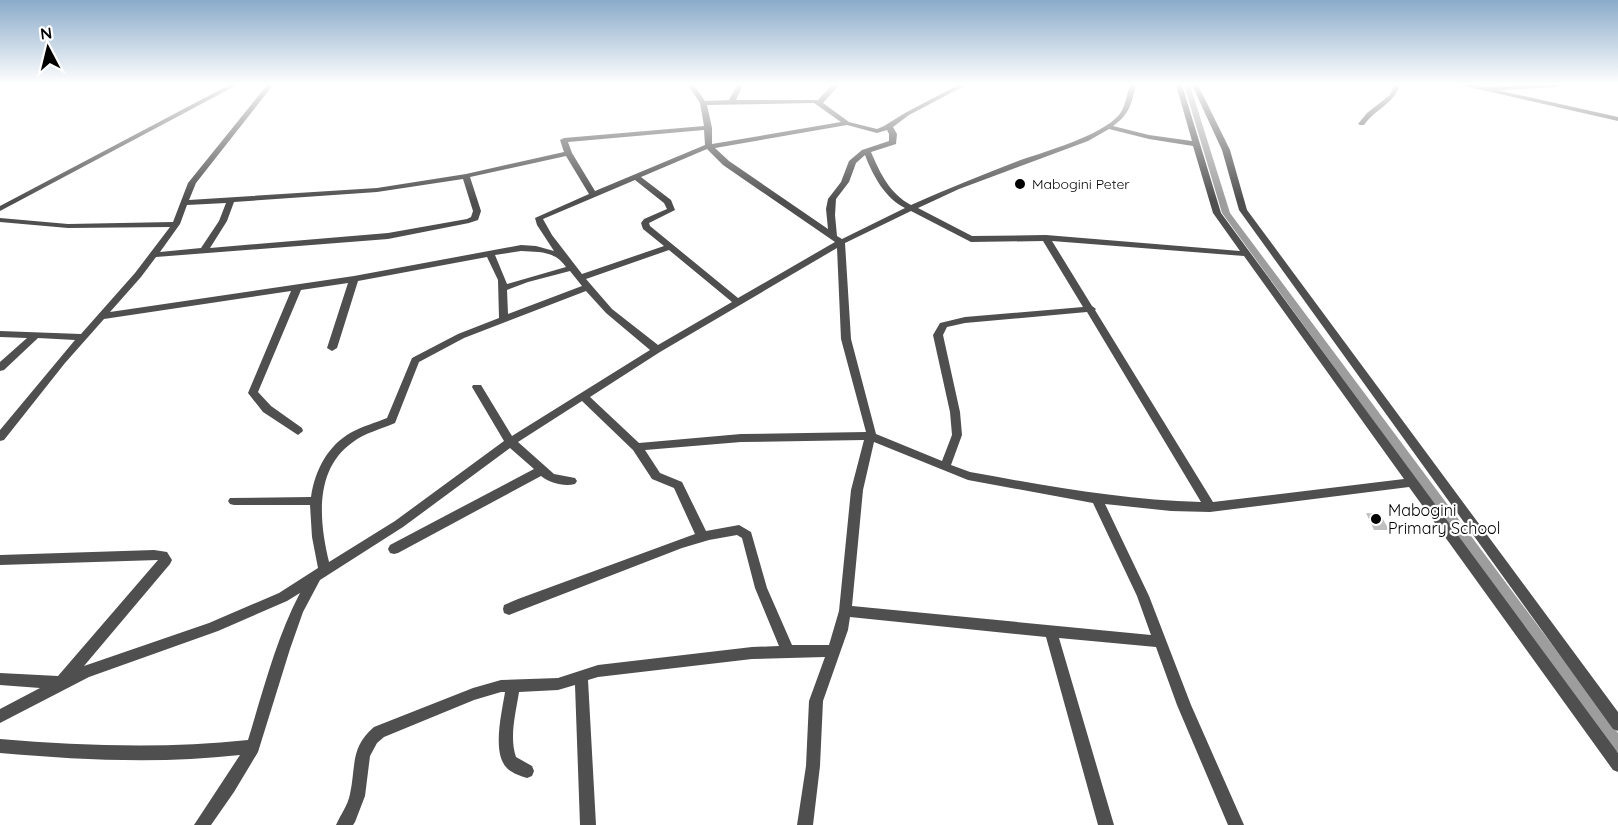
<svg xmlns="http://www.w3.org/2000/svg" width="1618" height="825" viewBox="0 0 1618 825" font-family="Quicksand,sans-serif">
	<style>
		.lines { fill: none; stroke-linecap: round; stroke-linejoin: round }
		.canal { fill: #9d9d9d; fill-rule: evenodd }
		.building { fill: #bfbfbf }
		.minor { fill: #4f4f4f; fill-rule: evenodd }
		.tertiary { fill: #4f4f4f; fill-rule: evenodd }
		.poi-dot { fill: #000; stroke: #fff; stroke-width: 2 }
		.labels { text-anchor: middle; stroke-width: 4.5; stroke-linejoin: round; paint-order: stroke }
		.far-poi-label { font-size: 14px; fill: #000; stroke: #fff; text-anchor: start }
		.poi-label { font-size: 16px; fill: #000; stroke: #fff; text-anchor: start }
	</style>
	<rect width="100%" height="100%" fill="#fff"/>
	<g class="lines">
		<path class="canal" d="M1184,85H1190L1230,213L1618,733V752L1613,750L1222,213Z"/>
	</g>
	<path class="building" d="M1366,513L1380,514L1389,530H1374Z"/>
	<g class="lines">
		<g class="minor">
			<path d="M229,85H237L0,211V206Z"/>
			<path d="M267,85H273L196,183L189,200L377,188L466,174L564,152L560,140L564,138L704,126L700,103L688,85H694L705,101L729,100L737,85H743L736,100H818L832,85H839L823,103L849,122L877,129L884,126L905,113L958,85H966L909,115L893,127L897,134L896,144L871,152C880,173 890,194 911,205C947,189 982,175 1018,161C1046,151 1099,137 1119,115C1125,108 1127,94 1130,85H1136C1131,104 1130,114 1113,126L1149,135L1192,141L1176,85H1182L1221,213L1618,753V772L1613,770L1409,487L1210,512L1171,511L1105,504L1149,596L1191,705L1244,825H1228L1177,705L1156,647L1059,638L1114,825H1098L1046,637L850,617L848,630L823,701L820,766L813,825H797L806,766L809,701L825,657L752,659L598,677L588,680L596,825H580L575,685L558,690L519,692C516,712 509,737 516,757L532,766L534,771L532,776L527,778C520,776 511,773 506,767C492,751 502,712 505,692H501L474,700L384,737L377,743L370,756L365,796L355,822L353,825H336C341,814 348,805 350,794C356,767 350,747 374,727L473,688L501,680L558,678L598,665L752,647L779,646L755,588L742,538L737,535L709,540L682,548L514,613L509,615L504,613L503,609L504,605L518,599L695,534L674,488L652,479L633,450L582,401L518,442L554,474L575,478L577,481L575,484C564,487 550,483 541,476L398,553L394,554L390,553L388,549L390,545L534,469L510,448L403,527L320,580L303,612L290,649L258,752L234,792L211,825H194L240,755C160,764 80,760 0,753V739C83,746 165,749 248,740C263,691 276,639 300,593L287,601L218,631L89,677L0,723V709L40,688L0,685V673L58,676L158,560L0,565V555L154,550L167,552L172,560L170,564L84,666L209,623L279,593L318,568L312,537L310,505H234L230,504L228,501L230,498L311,497C315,470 328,445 352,432C363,426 375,423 387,418L412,358L458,334L499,318L498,280L487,257L358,281L337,348L332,351L327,348L348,283L301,290L258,392L271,406L302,428L303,431L298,435L263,412L248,393L291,291L104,319L65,363L4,440L0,441V430L75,340L38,338L4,370L0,371V362L27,338L0,337V331L81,334L135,273L170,227L68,228L0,222V218L68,224L173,222L188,183ZM814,103L841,122L712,144V128L707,105ZM847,125L877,133L887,130L889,134V141L862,150L849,161L841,182L828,199L826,209L828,229L729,161L715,148ZM1109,129L1149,139L1193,146L1213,213L1240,251L1046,235L972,236L918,208L959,189L1088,141ZM704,130L705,145L595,191L572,153L568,142ZM707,149L723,165L835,242L738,298L650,226L649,223L675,210L671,200L641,177ZM865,155C873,176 885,198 905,208L842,239L837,236L835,215L836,199L849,182L856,163ZM566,156L589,194L535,218L537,225L554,251L536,246L521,245L354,276L110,312L141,277L156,257L388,239L469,223L478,220L481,211L470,177ZM463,179L473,211L471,217L467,219L388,233L210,248L227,221L234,202L377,192ZM635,180L664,203L667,209L644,219L641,223L643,229L664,246L582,274L552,235L543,219ZM226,203L219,221L201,248L160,252L180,224L187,205ZM911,211L971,242L1043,241L1083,307L965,317L940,323L933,335L950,412L952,435L942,461L876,434L851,339L845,243ZM1052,241L1244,256L1404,479L1213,502L1095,310L1096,309L1092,306ZM837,248L841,339L866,432L741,434L639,443L590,397L660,352ZM669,250L732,302L658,345L612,309L586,279ZM521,251C540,252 555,251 566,267L507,284L495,255ZM570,271L582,286L508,314L507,290L528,282ZM586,291L606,313L650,350L512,436L481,385H473L472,387L504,441L395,521L329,562C319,521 314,469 353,442C365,433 381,429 395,423L419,362L464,338ZM1087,312L1201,502C1123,500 1047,486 970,472L951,465L962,435L960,412L943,335L947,327L965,323ZM864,440L851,490L839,611L829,645H792L767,588L751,532L739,525L706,531L682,482L660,473L645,450L741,442ZM874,442L968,480L1093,503L1137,596L1151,635L852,606L863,490Z"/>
			<path d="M1192,85H1198L1230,150L1247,210L1618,712V731L1613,729L1239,210L1222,150Z"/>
			<path d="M1394,85H1400C1393,105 1376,108 1364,125H1360L1358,124L1367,113L1390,95Z"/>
			<path d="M1522,85H1560L1557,87L1485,91L1482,89L1485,87Z"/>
		</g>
		<path class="tertiary" d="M1460,85H1474L1618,117V121Z"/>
	</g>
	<linearGradient id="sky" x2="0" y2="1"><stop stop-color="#8aabca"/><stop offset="0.42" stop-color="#fff"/><stop offset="1" stop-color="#fff" stop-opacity="0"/></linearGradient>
	<rect width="1618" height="200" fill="url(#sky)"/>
	<g class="poi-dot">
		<circle cx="1020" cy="184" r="6"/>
		<circle cx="1376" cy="519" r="6"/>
	</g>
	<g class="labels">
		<g class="far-poi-label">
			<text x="1032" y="189">Mabogini Peter</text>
		</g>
		<g class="poi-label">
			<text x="1388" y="516">Mabogini<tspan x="1388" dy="18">Primary School</tspan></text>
		</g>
	</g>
	<g transform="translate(48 48) rotate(353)" stroke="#ffffff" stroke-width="4.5" paint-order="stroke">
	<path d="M0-4.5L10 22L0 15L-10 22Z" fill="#000000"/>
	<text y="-9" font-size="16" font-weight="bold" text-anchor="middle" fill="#000000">N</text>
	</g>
</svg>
